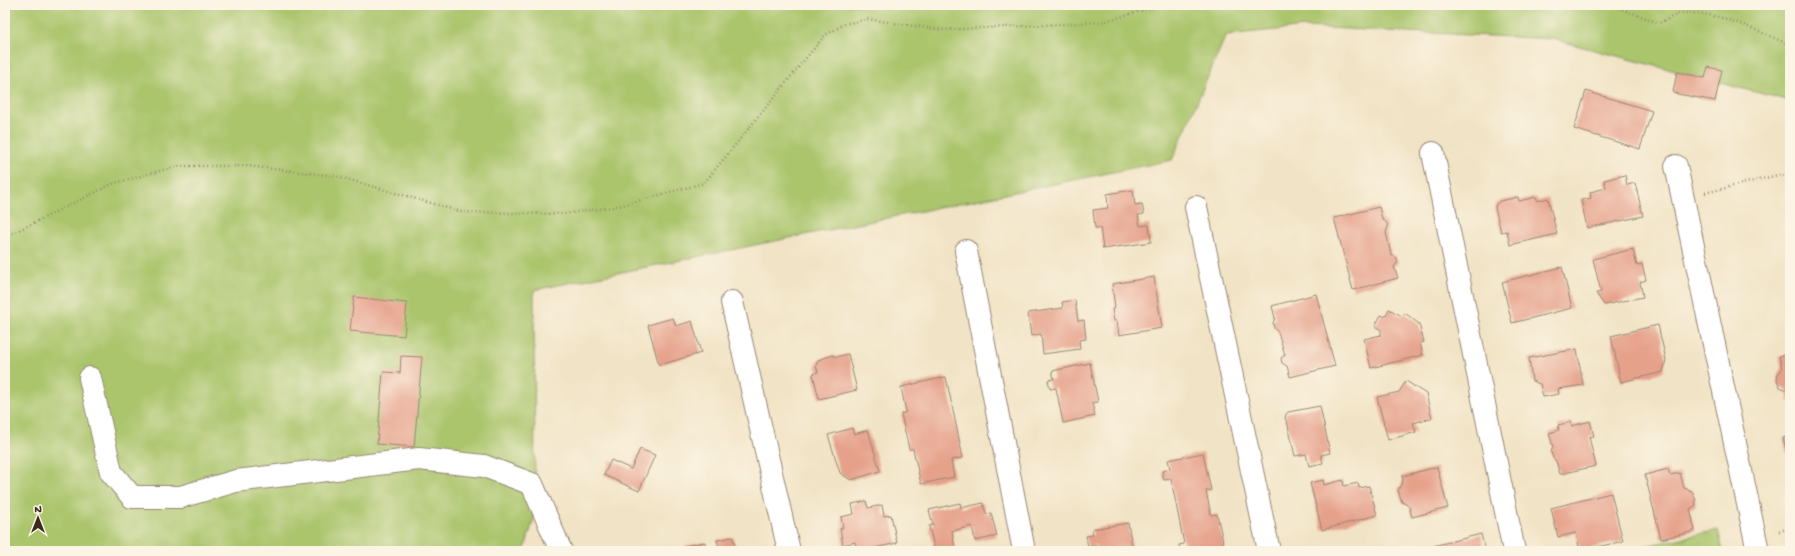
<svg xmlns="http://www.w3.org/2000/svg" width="1795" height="556" viewBox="0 0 1795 556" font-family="'Gochi Hand',sans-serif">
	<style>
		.green { fill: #aac56c; stroke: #727845 }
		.building { fill: #e6a18b }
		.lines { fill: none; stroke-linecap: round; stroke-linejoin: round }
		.minor-casing { stroke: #968672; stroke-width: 24 }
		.path { stroke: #968672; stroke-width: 2.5; stroke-dasharray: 1 3; stroke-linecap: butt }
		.minor { stroke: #fff; stroke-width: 22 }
	</style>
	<rect width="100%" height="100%" fill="#fcf5e5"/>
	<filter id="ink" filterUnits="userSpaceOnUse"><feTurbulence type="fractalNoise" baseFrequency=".025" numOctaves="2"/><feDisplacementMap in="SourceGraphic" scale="8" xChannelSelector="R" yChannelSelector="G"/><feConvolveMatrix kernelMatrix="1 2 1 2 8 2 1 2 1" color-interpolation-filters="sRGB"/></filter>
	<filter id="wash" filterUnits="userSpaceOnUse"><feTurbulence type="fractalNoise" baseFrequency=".012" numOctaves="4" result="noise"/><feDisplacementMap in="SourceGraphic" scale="16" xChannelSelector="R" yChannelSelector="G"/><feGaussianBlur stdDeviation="0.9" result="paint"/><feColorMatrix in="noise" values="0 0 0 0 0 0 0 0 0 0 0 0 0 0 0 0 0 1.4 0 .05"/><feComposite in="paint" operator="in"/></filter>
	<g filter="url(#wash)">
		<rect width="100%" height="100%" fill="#f1e3c5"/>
		<g class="green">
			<path d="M5,5H1790V101L1552,39L1305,27L1226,35L1172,160L534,290L535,515L524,551H5Z"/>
			<path d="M1718,530L1723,551H1623Z"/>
		</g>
		<g id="blocks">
			<g class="building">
				<path d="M1708,67L1722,70L1715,101L1673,93L1677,72L1705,78Z"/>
				<path d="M1586,91L1652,111L1640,149L1574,129Z"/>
				<path d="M1625,175L1627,185L1635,183L1643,216L1587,228L1581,200L1591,198L1590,192L1606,188L1604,180Z"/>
				<path d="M1133,190L1135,205L1142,204L1144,214L1138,215L1140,226L1149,225L1151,242L1103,249L1100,228H1095L1093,210L1108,208L1107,194Z"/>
				<path d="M1518,197L1519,201L1536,197L1538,201L1548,198L1557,234L1510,245L1507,231L1501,232L1495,208L1496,204L1500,201Z"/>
				<path d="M1379,207L1382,219L1387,223L1388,227L1386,232L1391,255L1396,257L1398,262L1394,267L1398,278L1353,290L1334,218Z"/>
				<path d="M1633,249L1637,266L1642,264L1646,280L1640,282L1643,297L1604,305L1596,293L1601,292L1593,259Z"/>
				<path d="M1562,267L1572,308L1512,323L1502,282Z"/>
				<path d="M1154,277L1162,328L1119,335L1117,321H1114L1112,309L1115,308L1112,284Z"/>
				<path d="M1316,294L1335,366L1290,377L1287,366L1282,363L1281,358L1285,355L1278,332L1274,328L1273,323L1275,318L1272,306Z"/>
				<path d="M354,297L407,303L404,336L350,331Z"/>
				<path d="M1075,300L1078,321L1084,320L1086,339L1079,340L1080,349L1043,354L1041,334L1031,336L1028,313L1063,308L1062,302Z"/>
				<path d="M1389,309L1402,316L1405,313L1419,324L1424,342L1420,343L1423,355L1371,368L1364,339L1381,335V330L1375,326L1381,315L1385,317Z"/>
				<path d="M673,318L676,326L692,321L701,353L659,365L648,325Z"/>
				<path d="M1658,325L1666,360L1663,372L1621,382L1611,336Z"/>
				<path d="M1577,349L1583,385L1558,389L1559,394L1543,397L1540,384L1532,381L1529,358Z"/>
				<path d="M848,354L857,390L819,399L813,374L818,372L816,366L818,360L833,355L836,357Z"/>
				<path d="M1790,354V402H1789L1787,390L1780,387L1777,380L1778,374L1782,369L1779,356Z"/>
				<path d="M401,356L422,357L414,447L377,444L383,372L400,373Z"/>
				<path d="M1090,363L1098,402L1092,403L1095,416L1063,423L1056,388L1050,389L1048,380L1054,379L1052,371Z"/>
				<path d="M946,377L963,458L951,460L954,477L921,484L913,449H909L901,414L906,412L901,387Z"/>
				<path d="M1406,381L1426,394L1432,418L1413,423L1416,432L1388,440L1377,397L1399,392Z"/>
				<path d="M1320,406L1330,453L1321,455L1323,463L1309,466L1306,454L1295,456L1287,421L1285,419L1286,414L1288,412Z"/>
				<path d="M1590,421L1594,436L1589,437L1596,466L1560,474L1556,461L1553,458L1551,452L1553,447L1549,433L1559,430L1558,425L1571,422L1572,426Z"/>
				<path d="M852,428L854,434L868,430L880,471L851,480L840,473L828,435Z"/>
				<path d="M1790,436V461H1789L1783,438Z"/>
				<path d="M640,449L655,455L639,491L604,475L611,460L631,469Z"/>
				<path d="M1203,453L1211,490L1206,491L1211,515L1217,514L1225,551H1180L1179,545L1184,544L1171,479L1164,480L1162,471L1170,469L1168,460Z"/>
				<path d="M1437,467L1448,508L1412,517L1409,506L1402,502L1398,490L1403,481L1402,476Z"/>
				<path d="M1668,469L1670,475L1680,473L1684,488L1692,491L1695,497L1696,505L1690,509L1695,531L1661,539L1645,475Z"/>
				<path d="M1323,480L1324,485L1343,480L1344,486L1358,483L1359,488L1369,486L1377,515L1322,530L1310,483Z"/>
				<path d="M1611,493L1623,541L1580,551L1576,533L1558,537L1551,508Z"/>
				<path d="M866,501L868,508L882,505L884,516L891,515L897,543L861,551H857L855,542L843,545L840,528H843L841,517L854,514L852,504Z"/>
				<path d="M960,503L961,508L983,503L986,514L991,513L997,536L975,541L972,526L952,531L955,548L935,551L929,526L933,525L929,510Z"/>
				<path d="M1128,523L1133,551H1097L1096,545L1088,547L1086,536L1093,535L1092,529Z"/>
				<path d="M1481,534L1485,551H1422L1421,549Z"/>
				<path d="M733,537L736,551H708L719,548L717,540Z"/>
				<path d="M705,542L707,551H686L685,546Z"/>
				<path d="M1385,547L1386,551H1368V550Z"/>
			</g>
		</g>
	</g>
	<g filter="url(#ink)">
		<use href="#blocks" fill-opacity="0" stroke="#968672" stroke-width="1"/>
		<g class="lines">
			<defs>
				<g id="minor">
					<path d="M1433,153L1514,551"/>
					<path d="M1676,166L1758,551"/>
					<path d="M1196,207L1269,551"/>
					<path d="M966,251L1024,551"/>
					<path d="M732,302L789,551"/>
					<path d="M90,378L111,472L132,497H180L236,481L419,459L484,466L532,484L561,551"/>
				</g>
			</defs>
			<use href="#minor" class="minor-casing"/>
			<g class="path">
				<path d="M1611,5L1659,23C1667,20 1677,13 1685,13C1722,12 1757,31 1790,45"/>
				<path d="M1705,193L1778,175L1790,176"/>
				<path d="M5,237L112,184L178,166H247L336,176L462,212L564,214L619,206L704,183L825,35L845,24L867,19L942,30L1102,22L1162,5"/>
				<path d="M1779,531L1790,528"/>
			</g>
			<use href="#minor" class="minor"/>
		</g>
	</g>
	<rect width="1795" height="556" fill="none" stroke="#fcf5e5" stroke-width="20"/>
	<g transform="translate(38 518)" stroke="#fcf5e5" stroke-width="3" paint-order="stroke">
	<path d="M0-3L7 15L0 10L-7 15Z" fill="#3b2a1e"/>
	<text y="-6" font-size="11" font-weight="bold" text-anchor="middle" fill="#3b2a1e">N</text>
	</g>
</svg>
